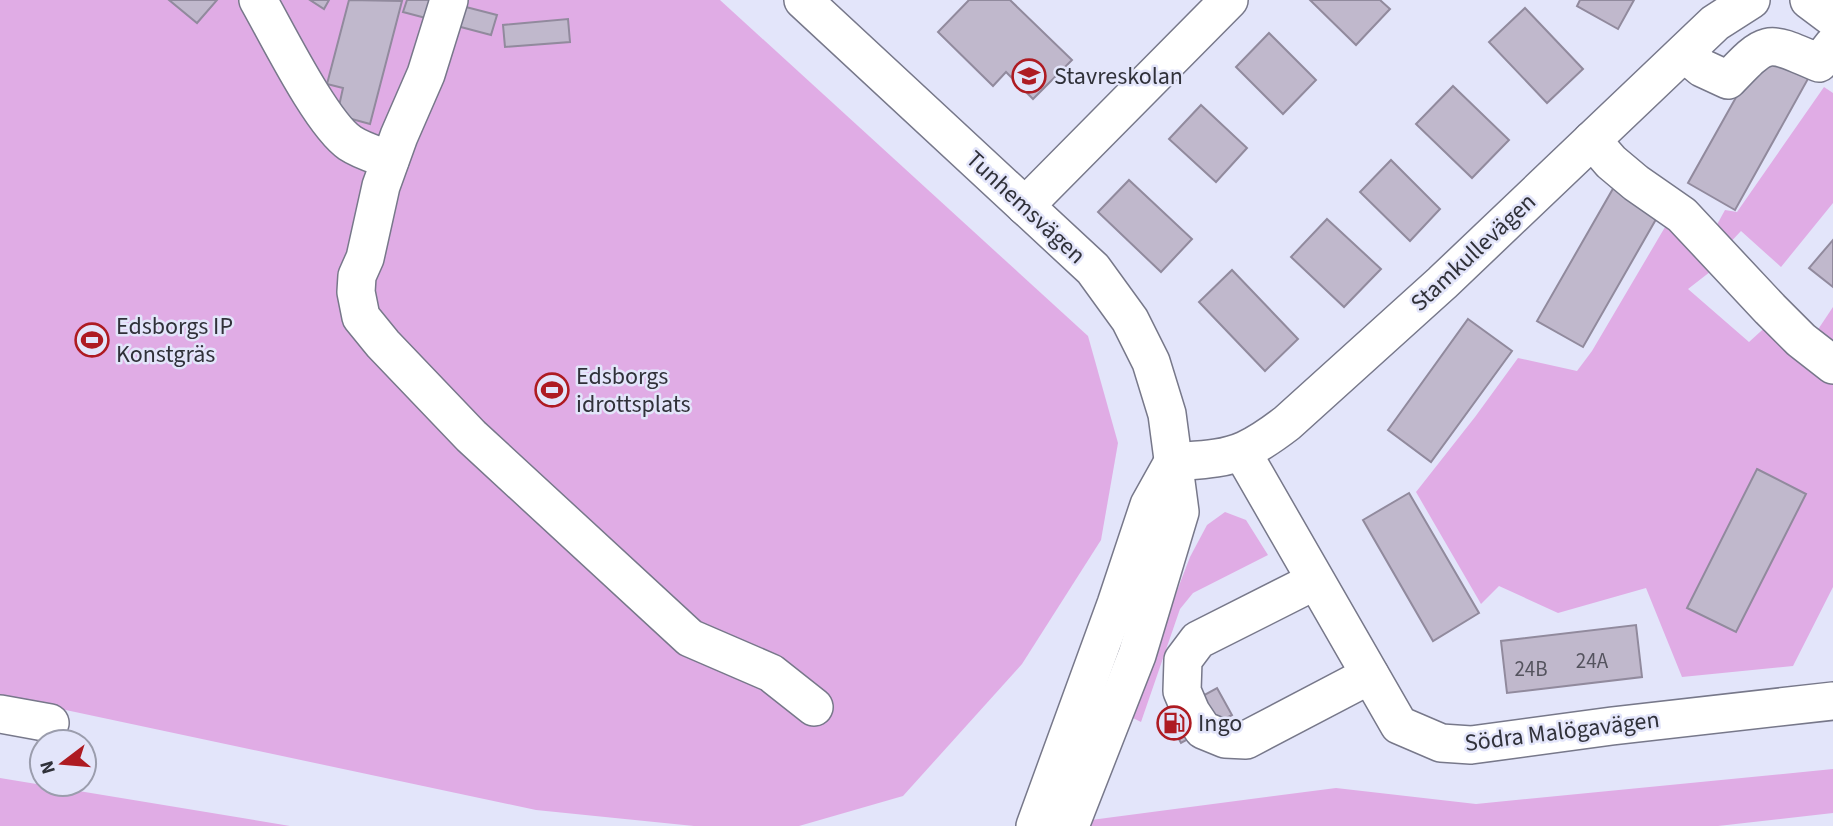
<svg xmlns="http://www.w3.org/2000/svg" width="1833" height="826" viewBox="0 0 1833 826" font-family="'Source Sans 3',sans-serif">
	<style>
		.green { fill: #e0ace5 }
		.building { fill: #c0b8cc; stroke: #918a9d; stroke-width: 2 }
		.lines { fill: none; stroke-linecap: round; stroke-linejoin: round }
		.minor-casing { stroke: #77788a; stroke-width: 40 }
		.minor { stroke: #fff; stroke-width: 37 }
		.labels { text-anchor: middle; stroke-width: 5; stroke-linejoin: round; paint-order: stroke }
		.number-label { font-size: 21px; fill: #54535e }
		.poi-label { font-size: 24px; fill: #303139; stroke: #e3e5fa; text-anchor: start }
		.street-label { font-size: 24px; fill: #303139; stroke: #e3e5fa }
	</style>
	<rect width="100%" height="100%" fill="#e3e5fa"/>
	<g class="green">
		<path d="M0,0H720L1088,336L1118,443L1101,540L1022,664L903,796L799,826H694L536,810L0,696Z"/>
		<path d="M1824,87L1833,93V203L1781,267L1741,231L1725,248L1714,230L1725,210L1737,212Z"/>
		<path d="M1668,222L1715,268L1688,289L1749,342L1771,322L1833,373V587L1793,666L1682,677L1646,588L1558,613L1499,586L1481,604L1416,492L1475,417L1518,358L1577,371L1592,351Z"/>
		<path d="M1833,307V354L1813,337Z"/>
		<path d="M1225,512L1246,520L1268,555L1193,593L1180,609L1141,722L1129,716L1190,557L1207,525Z"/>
		<path d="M1833,769V813L1718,826H1088L1091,820L1336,788L1476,804Z"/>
		<path d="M0,778L290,826H0Z"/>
	</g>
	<g class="building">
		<path d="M169,0H217L197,23Z"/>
		<path d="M310,0H329L324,9Z"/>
		<path d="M349,0L402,1L370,124L337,115L343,88L327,84Z"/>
		<path d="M407,0H438L437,21L403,12Z"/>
		<path d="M969,0H1010L1072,60L1033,99L1006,72L993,86L938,32Z"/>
		<path d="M1310,0H1380L1390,9L1356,45Z"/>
		<path d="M1580,0H1634L1618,29L1577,6Z"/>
		<path d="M462,6L497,15L491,35L457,26Z"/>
		<path d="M1525,8L1583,69L1547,103L1489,42Z"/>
		<path d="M568,19L570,42L505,47L503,25Z"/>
		<path d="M1269,33L1316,80L1283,114L1236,67Z"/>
		<path d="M1762,51L1809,77L1735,210L1688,183Z"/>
		<path d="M1453,86L1509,140L1472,178L1416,124Z"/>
		<path d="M1201,105L1247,148L1216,182L1169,139Z"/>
		<path d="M1391,160L1440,209L1410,241L1360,192Z"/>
		<path d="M1129,180L1192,239L1161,272L1098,212Z"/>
		<path d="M1614,187L1659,214L1583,347L1537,321Z"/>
		<path d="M1327,219L1381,269L1344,307L1291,257Z"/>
		<path d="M1833,240V287L1809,268Z"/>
		<path d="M1232,270L1298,339L1265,371L1199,302Z"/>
		<path d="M1468,319L1512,351L1431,462L1388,430Z"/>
		<path d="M1757,469L1806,494L1736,632L1687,608Z"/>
		<path d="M1409,493L1479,613L1433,641L1363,520Z"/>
		<path d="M1636,625L1642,677L1507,693L1501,641Z"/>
		<path d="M1217,688L1232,715L1181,743L1166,716Z"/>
	</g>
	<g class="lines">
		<defs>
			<g id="minor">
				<path d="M258,0C277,33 321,123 350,143C362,151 377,155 390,160"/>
				<path d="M449,0L426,74L399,136L381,186L365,258L357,276L356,292L361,317L383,344L471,436L690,638L771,673L814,707"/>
				<path d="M803,0L1093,269L1130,320L1151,362L1167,414L1180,512L1137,655L1070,826"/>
				<path d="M1809,0L1833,18"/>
				<path d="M1684,53L1702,68L1728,80C1768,38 1766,40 1819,63L1833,45"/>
				<path d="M1592,140L1611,162L1636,183L1682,215L1770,309L1801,340L1833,365"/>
				<path d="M1025,206L1229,0"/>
				<path d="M1242,452L1399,725L1441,743L1471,745L1612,726L1833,701"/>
				<path d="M1173,462C1196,460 1223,460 1245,450C1260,443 1274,433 1287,423L1442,283L1715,23L1751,0"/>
				<path d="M1315,581L1198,640L1183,660L1182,691L1191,712L1203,730L1225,739L1246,740L1370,675"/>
				<path d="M0,714L50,723"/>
				<path d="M1035,826L1116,604L1149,505L1173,462"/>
			</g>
		</defs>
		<use href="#minor" class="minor-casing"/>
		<use href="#minor" class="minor"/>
	</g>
	<defs>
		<symbol id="school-ring" viewBox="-11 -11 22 22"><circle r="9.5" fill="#e3e5fa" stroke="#ae1b22" stroke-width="1.5"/><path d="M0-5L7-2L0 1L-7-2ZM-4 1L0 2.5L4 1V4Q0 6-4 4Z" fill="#ae1b22"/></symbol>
		<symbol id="stadium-ring" viewBox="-11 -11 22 22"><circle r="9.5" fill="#e3e5fa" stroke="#ae1b22" stroke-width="1.5"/><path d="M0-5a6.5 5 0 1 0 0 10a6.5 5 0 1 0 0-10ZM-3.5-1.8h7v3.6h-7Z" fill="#ae1b22"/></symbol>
		<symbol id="fuel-ring" viewBox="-11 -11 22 22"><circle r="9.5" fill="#e3e5fa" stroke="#ae1b22" stroke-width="1.5"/><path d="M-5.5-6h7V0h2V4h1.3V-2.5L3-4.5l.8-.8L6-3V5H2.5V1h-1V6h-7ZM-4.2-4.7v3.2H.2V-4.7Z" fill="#ae1b22"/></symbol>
	</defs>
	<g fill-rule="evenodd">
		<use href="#school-ring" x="1010" y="57" width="38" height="38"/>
		<use href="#stadium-ring" x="73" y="321" width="38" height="38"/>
		<use href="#stadium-ring" x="533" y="371" width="38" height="38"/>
		<use href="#fuel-ring" x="1155" y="704" width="38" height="38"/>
	</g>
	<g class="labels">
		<g class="number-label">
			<text x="1592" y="668">24A</text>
			<text x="1531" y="676">24B</text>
		</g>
		<g class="poi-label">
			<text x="1054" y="84">Stavreskolan</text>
			<text x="116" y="334">Edsborgs IP<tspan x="116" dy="28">Konstgräs</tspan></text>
			<text x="576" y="384">Edsborgs<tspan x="576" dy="28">idrottsplats</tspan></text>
			<text x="1198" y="731">Ingo</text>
		</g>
		<g class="street-label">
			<text transform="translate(1026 207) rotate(43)" y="8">Tunhemsvägen</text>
			<text transform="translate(1473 252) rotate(-43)" y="8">Stamkullevägen</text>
			<text transform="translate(1562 731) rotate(-7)" y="8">Södra Malögavägen</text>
		</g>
	</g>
	<g transform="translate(63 763) rotate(254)"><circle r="33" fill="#e3e5fa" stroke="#9b9dad" stroke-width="2"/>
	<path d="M0-5L12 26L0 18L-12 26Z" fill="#ae1b22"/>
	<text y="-10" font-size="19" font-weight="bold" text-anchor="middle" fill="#303139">N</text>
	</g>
</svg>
